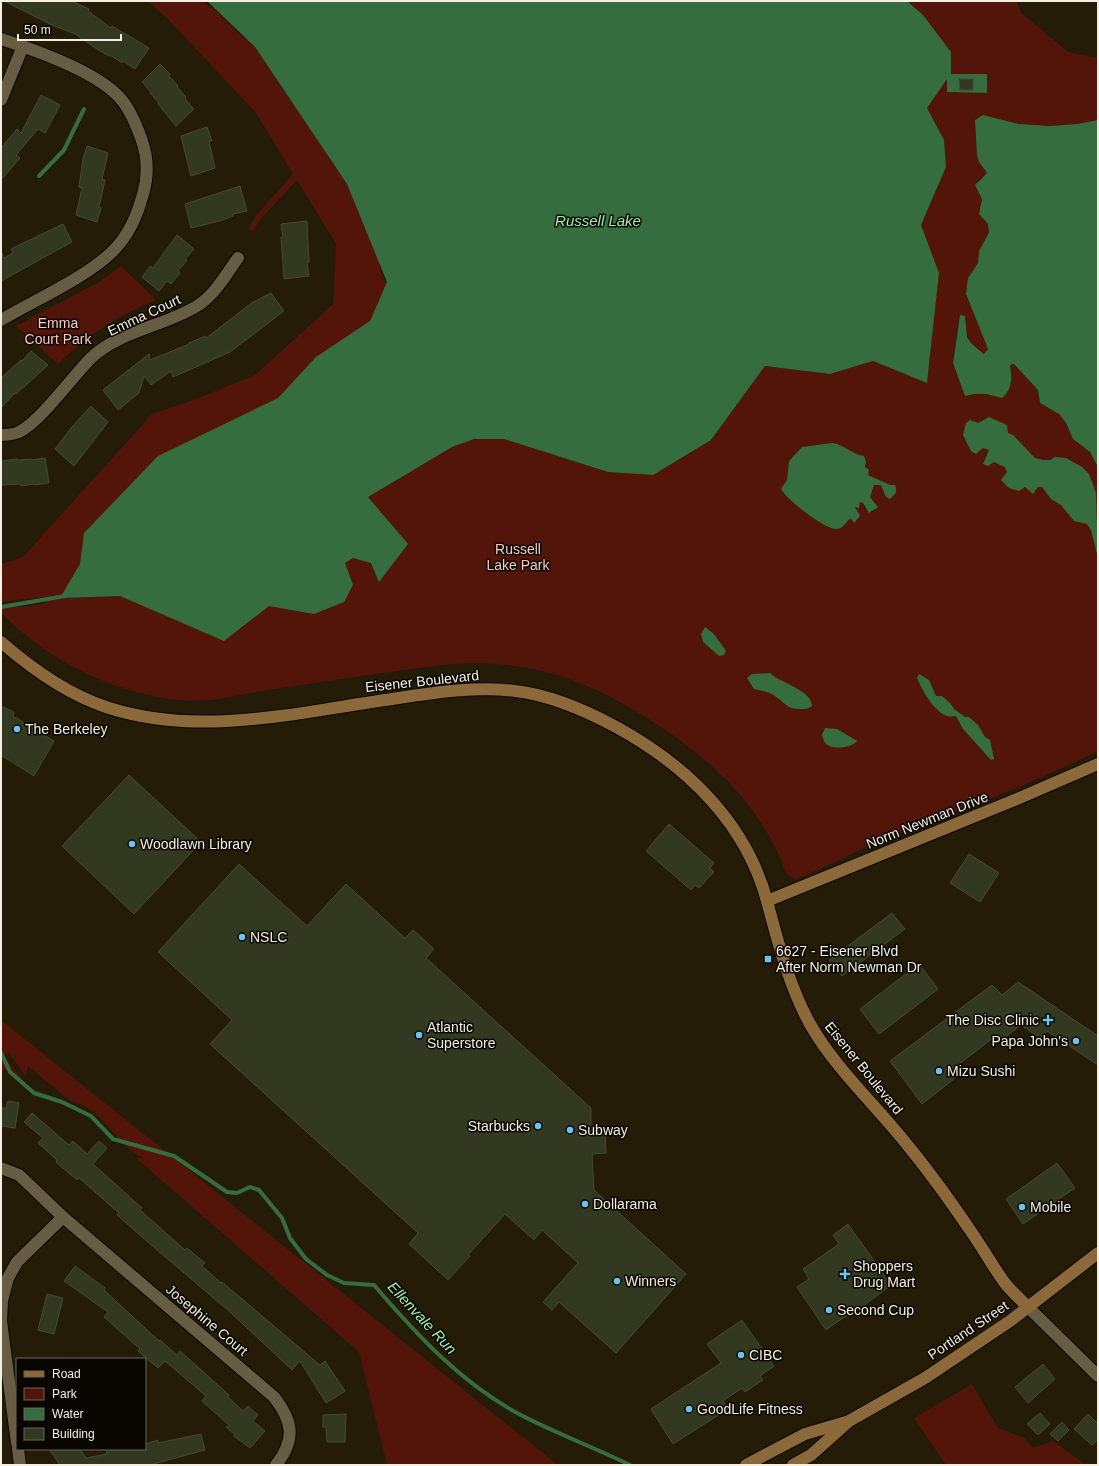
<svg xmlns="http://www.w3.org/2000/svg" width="1099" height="1466" viewBox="0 0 1099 1466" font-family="Arial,sans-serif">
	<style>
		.green { fill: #53140a; fill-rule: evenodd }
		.water { fill: #356d3e }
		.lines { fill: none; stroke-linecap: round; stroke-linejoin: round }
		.stream { stroke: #356d3e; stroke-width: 4 }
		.building { fill: #333821; stroke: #454b33 }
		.street-casing { stroke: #0d0600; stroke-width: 14 }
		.secondary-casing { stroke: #0d0600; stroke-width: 14 }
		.street { stroke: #675d45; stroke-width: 12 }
		.secondary { stroke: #8c693a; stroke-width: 12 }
		.poi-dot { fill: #6bc3f2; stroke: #0a0702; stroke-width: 1.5 }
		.labels { text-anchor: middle; stroke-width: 3; stroke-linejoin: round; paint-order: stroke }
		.street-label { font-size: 14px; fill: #f5efe1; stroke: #0a0702 }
		.park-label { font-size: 14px; fill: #f5cac1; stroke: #0a0702 }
		.poi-label { font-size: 14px; fill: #f5efe1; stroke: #0a0702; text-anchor: start }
		.water-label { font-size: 15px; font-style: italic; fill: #a0f1a9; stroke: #0a0702 }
	</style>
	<rect width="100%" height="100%" fill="#241c06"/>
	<g class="green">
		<path d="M147,1H201L214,9L238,33L255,47L285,93L321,139L328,157L350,187L379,259L381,272L385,282H387L347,506L452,447L474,439H504L608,472L711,440L765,366L830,374L873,361L927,383L939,273L921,225L946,167L944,140L927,108L947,78V92L987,93V74H951L923,15L907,1H1017L1021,13L1068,52L1098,58V120L1077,124L1050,126L1019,124L983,115L975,120L977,154L979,162L987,173L977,181V189L982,199L979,212L981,217L988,224L989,230L979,251L978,263L968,278L966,294L988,349L984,354C972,345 963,336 966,320L959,316L953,358L955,370L965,394H986L1003,397C1013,387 1012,377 1010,365L1014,364L1038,390L1040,403L1059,414L1066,423L1073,439L1090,452L1098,467V751C1026,787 951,813 876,843C849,854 824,869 796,879C794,878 789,877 788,875C784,871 782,861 779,855C771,838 761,822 749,806C725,775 696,751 664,729C594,682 537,659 451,664C390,671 329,681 268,690C247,693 212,702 192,701C120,697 52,664 1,613V606C11,608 44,607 49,600L48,597H43L1,602V564L23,557L152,414L188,402L255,375L333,304L336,244L297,180L260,220L253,231L248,229L255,217L293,174L256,113L167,18ZM832,443C844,444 851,454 864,456L868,475L890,485L893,496L891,498L881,485H874L870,497L876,503V510L870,513L865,509L863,503L860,502V507H855L859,515L853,522L851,519C844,522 837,526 830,528L822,524L793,503L784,484L787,480L790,459L802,447Z"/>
		<path d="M121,266L156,300C116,317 89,334 58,364L16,326L99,282Z"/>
		<path d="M1,1020L558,1465H387L359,1352L136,1158H143L131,1151L98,1116L83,1105L70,1101L28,1066L26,1077L9,1053L5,1056L6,1058L22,1079L24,1087L8,1070L1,1071Z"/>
		<path d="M972,1384L998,1428L1025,1438L1033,1448L1053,1441L1086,1465H946L914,1418Z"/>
	</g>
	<g class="water">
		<path d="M207,1H907L923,15L951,52V74H987V93L947,92V79L927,108L944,140L946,167L921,225L939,273L927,383L873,361L830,374L765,366L711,440L653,475L608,472L504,439H474L452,447L368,497L408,544L379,582L371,563L353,558L345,563L353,585L344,602L314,614L269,606L224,641L120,596L60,598L80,564L84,533L158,456L278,398L316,357L370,321L387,282L347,184L255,47Z"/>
		<path d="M983,115L1019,124L1050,126L1077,124L1098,120V467L1090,452L1073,439L1066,423L1059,414L1040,403L1038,390L1014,364L1010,365C1012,377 1013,389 1002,398L986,394H974L965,396L953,363L960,315L965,316L967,337L972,344L984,354L988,349L966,294L968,278L978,263L979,251L989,232L988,224L979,214L982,199L975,185L987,173L979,162L977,155L975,120Z"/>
		<path d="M989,417L1007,425L1008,433L1013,435L1035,458L1043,460H1050L1055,457L1066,458L1082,467L1089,474L1096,493L1098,558L1091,530L1087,524L1074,521L1061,505L1051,499L1042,487H1038L1033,494L1025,487L1019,491L1009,488L1001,480L1007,472L1005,467L994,462L988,466L983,464L989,450L983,448L976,454L971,451L963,435L966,423L970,420L978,423Z"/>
		<path d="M832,443C844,444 851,454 864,456L866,462L865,467L869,470L868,475L890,485H895C898,493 895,494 890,499L886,497L881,485H874L870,497L878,507L869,513L863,503L860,502L859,508L855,507L860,516L854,523L851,519L848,520C846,523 842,529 837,529C825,530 786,499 781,489L787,480L789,461L802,447Z"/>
		<path d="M705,627L714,634L726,651L724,655L719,656L703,642L701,634Z"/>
		<path d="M770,673C780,683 812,690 812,706C808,709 806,709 801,709C788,710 785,703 775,696C768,691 762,691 754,689L747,678L752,674Z"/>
		<path d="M919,674L929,680L936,696H942L951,704L954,709L965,717H969L978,725L985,737L990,740L994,759L991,760L963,729L956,716C953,716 950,717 947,716C933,711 923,691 917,678Z"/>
		<path d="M825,728L837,729L857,741C852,748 833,750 826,744C824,742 823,738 822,735Z"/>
	</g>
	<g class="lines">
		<g class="stream">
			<path d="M39,176L64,150L84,109"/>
			<path d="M1,607L65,596"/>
			<path d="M1,1053L10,1072L34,1093L62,1102L91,1116L113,1139L174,1156L227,1192L237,1193L250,1187L259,1190L282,1218L290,1238L306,1259L327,1275L344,1283L374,1285C416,1334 461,1383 519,1414C555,1433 593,1447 630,1465"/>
		</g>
	</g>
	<g class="building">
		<path d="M4,1H71L89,9L88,11L111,28L112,26L149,48L135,69L123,61L122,63L110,55L109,56L97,49L75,34L52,25Z"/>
		<path d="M160,64L170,74L169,76L178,86L177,87L186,97L185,99L194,109L176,126L158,104L159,103L150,93L151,92L142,82Z"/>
		<path d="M959,79H973V90H960Z"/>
		<path d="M41,95L60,105L45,133L38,129L16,155L20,158L1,180V148L17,129L21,133Z"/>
		<path d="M207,127L212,141H209L215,168L191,176L181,136Z"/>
		<path d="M87,146L108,153L102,179L105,180L99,207L101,208L97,222L76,215L82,188L79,187L83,159Z"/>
		<path d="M240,186L247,211L233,214V216L220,221L191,228L185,204Z"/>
		<path d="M307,221L309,262L307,263L309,276L284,279L281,237H283L281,224Z"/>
		<path d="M63,224L72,242L1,281V251L4,258L13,253L11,249Z"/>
		<path d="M177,235L194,249L185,259L187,260L178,271L180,273L171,284L167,281L159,291L142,277L150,266L153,268Z"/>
		<path d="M271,293L284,311L230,352L173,377L171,371L151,385L144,376L139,393L118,410L103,390L149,354L150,360L189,344V343L205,336L206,338L253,302Z"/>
		<path d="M31,351L48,365L16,394L15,393L1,408V378L21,360L22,361Z"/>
		<path d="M91,406L108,422L74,466L55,449L72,427Z"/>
		<path d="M45,458L49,483L35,485L34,484L21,486L20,484L1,485V461L17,459L18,460L31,459L32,460Z"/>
		<path d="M1,706L14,712L13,716L54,741L34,776L1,755Z"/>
		<path d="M129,775L201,842L134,914L62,846Z"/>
		<path d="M669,824L714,863L710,868L714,872L699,888L695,885L691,890L646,851Z"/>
		<path d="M969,854L999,873L980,902L950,883Z"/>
		<path d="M239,864L307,926L346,884L405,938L413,930L434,949L426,958L591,1108V1128H605L606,1153L592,1154L594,1190L686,1274L616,1353L559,1302L552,1310L543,1302L578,1263L542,1230L534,1240L505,1214L468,1255L470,1256L448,1280L409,1244L418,1233L210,1044L232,1020L158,952Z"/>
		<path d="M892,913L905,929L842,976L829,960Z"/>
		<path d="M919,964L938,989L879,1034L860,1009Z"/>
		<path d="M1018,982L1098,1036V1065L1047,1031L1041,1039L1021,1025L999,1042L994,1037L949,1072L954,1079L922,1104L890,1061L992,985L1002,995Z"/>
		<path d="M8,1101L19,1103L15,1128L1,1126V1108H6Z"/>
		<path d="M32,1113L69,1145L73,1141L87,1154L99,1141L107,1148L93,1164L142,1208L140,1210L185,1250L187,1248L205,1263L202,1266L221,1283L222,1282L320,1365L325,1361L345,1391L326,1403L300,1361L292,1370L230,1312L149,1243L117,1215L119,1213L79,1178L77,1180L57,1163L56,1162L57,1160L38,1143L43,1138L24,1122Z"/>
		<path d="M1057,1163L1075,1188L1023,1224L1006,1199Z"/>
		<path d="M848,1224L891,1285L854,1313L853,1311L826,1330L797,1287L809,1279L803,1269L839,1244L833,1235Z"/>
		<path d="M75,1266L105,1288L104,1290L159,1341L160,1340L177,1355L180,1351L229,1395L228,1397L243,1411L248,1406L258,1415L253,1421L265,1431L250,1448L234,1436L235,1435L226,1427L230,1426L202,1401L206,1396L165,1361L158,1368L138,1351L140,1349L104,1317L108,1312L64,1281Z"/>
		<path d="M47,1294L63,1298L54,1334L38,1330Z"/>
		<path d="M742,1320L774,1366L760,1376L763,1380L745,1392L742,1388L723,1401L728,1409L673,1444L651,1409L721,1363L707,1344Z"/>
		<path d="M1043,1364L1055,1379L1028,1403L1015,1387Z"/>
		<path d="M1040,1413L1050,1424L1038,1435L1027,1424Z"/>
		<path d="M346,1414L345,1442H327L326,1427H323V1415Z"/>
		<path d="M1088,1414L1098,1424V1439L1092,1445L1074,1429Z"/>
		<path d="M1062,1422L1069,1430L1058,1441L1050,1434Z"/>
		<path d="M201,1434L205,1450L150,1465H60L49,1449H80L86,1458L107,1454L106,1449H145V1444L158,1440V1443Z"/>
	</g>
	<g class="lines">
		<defs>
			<g id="street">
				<path d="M1,39C35,50 96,71 120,98C130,109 136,124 141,138C148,157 149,174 143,194C137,216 129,235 112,252C85,278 35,300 1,320"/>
				<path d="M1,100L23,46"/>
				<path d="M1,435C6,435 14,434 19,432C42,420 71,378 91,358C119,331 165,326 197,306C215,295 226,274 238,258"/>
				<path d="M1,1168L19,1175L63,1217L274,1397C293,1421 296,1440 276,1465"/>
				<path d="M1028,1307L1098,1376"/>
				<path d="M17,1443L1,1321L2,1301L8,1278L17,1262L63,1217"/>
				<path d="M18,1449L20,1465"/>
			</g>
			<g id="secondary">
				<path d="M1,642C32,669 67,694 106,707C199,738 298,712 392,699C432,693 474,686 515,691C551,695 587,711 618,728C687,766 746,823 767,901C778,942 789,986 810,1024C836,1070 877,1106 909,1147C931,1174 951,1202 970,1230C982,1247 992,1265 1004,1282C1011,1291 1020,1299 1028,1307"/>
				<path d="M767,901L1017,799L1098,764"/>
				<path d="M746,1465L805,1434L846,1422"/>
				<path d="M793,1465L811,1455L849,1421L925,1378L1010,1321L1098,1253"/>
			</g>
		</defs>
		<use href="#street" class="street-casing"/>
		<use href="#secondary" class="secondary-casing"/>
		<use href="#street" class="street"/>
		<use href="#secondary" class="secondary"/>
	</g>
	<g class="poi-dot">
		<circle cx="17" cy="729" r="4"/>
		<circle cx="132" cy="844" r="4"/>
		<circle cx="242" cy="937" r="4"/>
		<rect x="764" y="955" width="8" height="8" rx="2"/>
		<path d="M1046 1014h4v4h4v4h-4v4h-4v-4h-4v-4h4z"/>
		<circle cx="419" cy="1035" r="4"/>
		<circle cx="1076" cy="1041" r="4"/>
		<circle cx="939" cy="1071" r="4"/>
		<circle cx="538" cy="1126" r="4"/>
		<circle cx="570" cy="1130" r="4"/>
		<circle cx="585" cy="1204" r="4"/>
		<circle cx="1022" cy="1207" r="4"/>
		<path d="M843 1268h4v4h4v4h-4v4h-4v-4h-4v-4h4z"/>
		<circle cx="617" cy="1281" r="4"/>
		<circle cx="829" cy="1310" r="4"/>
		<circle cx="741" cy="1355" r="4"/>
		<circle cx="689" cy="1409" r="4"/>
	</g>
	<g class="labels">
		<g class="street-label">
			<text transform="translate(144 315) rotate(-25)" y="5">Emma Court</text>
			<text transform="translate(422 681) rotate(-6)" y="5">Eisener Boulevard</text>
			<text transform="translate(927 820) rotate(-22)" y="5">Norm Newman Drive</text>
			<text transform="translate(864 1068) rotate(51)" y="5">Eisener Boulevard</text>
			<text transform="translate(207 1320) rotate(40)" y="5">Josephine Court</text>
			<text transform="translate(968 1330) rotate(-34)" y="5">Portland Street</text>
		</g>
		<g class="park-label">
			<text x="58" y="328">Emma<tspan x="58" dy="16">Court Park</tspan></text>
			<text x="518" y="554">Russell<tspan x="518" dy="16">Lake Park</tspan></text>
		</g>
		<g class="poi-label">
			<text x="25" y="734">The Berkeley</text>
			<text x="140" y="849">Woodlawn Library</text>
			<text x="250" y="942">NSLC</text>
			<text x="776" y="956">6627 - Eisener Blvd<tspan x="776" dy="16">After Norm Newman Dr</tspan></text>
			<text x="1039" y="1025" text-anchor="end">The Disc Clinic</text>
			<text x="427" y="1032">Atlantic<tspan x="427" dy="16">Superstore</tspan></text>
			<text x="1068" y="1046" text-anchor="end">Papa John's</text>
			<text x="947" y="1076">Mizu Sushi</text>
			<text x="530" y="1131" text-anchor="end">Starbucks</text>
			<text x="578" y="1135">Subway</text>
			<text x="593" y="1209">Dollarama</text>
			<text x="1030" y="1212">Mobile</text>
			<text x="853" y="1271">Shoppers<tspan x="853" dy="16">Drug Mart</tspan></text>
			<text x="625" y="1286">Winners</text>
			<text x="837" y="1315">Second Cup</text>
			<text x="749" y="1360">CIBC</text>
			<text x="697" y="1414">GoodLife Fitness</text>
		</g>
		<g class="water-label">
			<text x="598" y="226">Russell Lake</text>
			<text transform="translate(422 1318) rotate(47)" y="5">Ellenvale Run</text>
		</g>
	</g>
	<rect width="1099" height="1466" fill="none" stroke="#f5efe1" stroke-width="4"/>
	<rect x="16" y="1358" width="130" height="92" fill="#0a0702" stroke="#68645b"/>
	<rect x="24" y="1371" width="20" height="6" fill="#8c693a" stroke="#68645b"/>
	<text x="52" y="1378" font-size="12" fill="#f5efe1">Road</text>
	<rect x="24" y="1388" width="20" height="12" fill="#53140a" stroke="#68645b"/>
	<text x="52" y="1398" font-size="12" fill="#f5efe1">Park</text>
	<rect x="24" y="1408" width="20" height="12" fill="#356d3e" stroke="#68645b"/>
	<text x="52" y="1418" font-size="12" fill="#f5efe1">Water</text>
	<rect x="24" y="1428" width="20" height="12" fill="#333821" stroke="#68645b"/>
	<text x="52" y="1438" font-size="12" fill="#f5efe1">Building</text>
	<path d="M18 34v6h103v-6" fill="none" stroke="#f5efe1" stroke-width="2"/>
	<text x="24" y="34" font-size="12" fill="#f5efe1" stroke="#0a0702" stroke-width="3" paint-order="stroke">50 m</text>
</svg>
